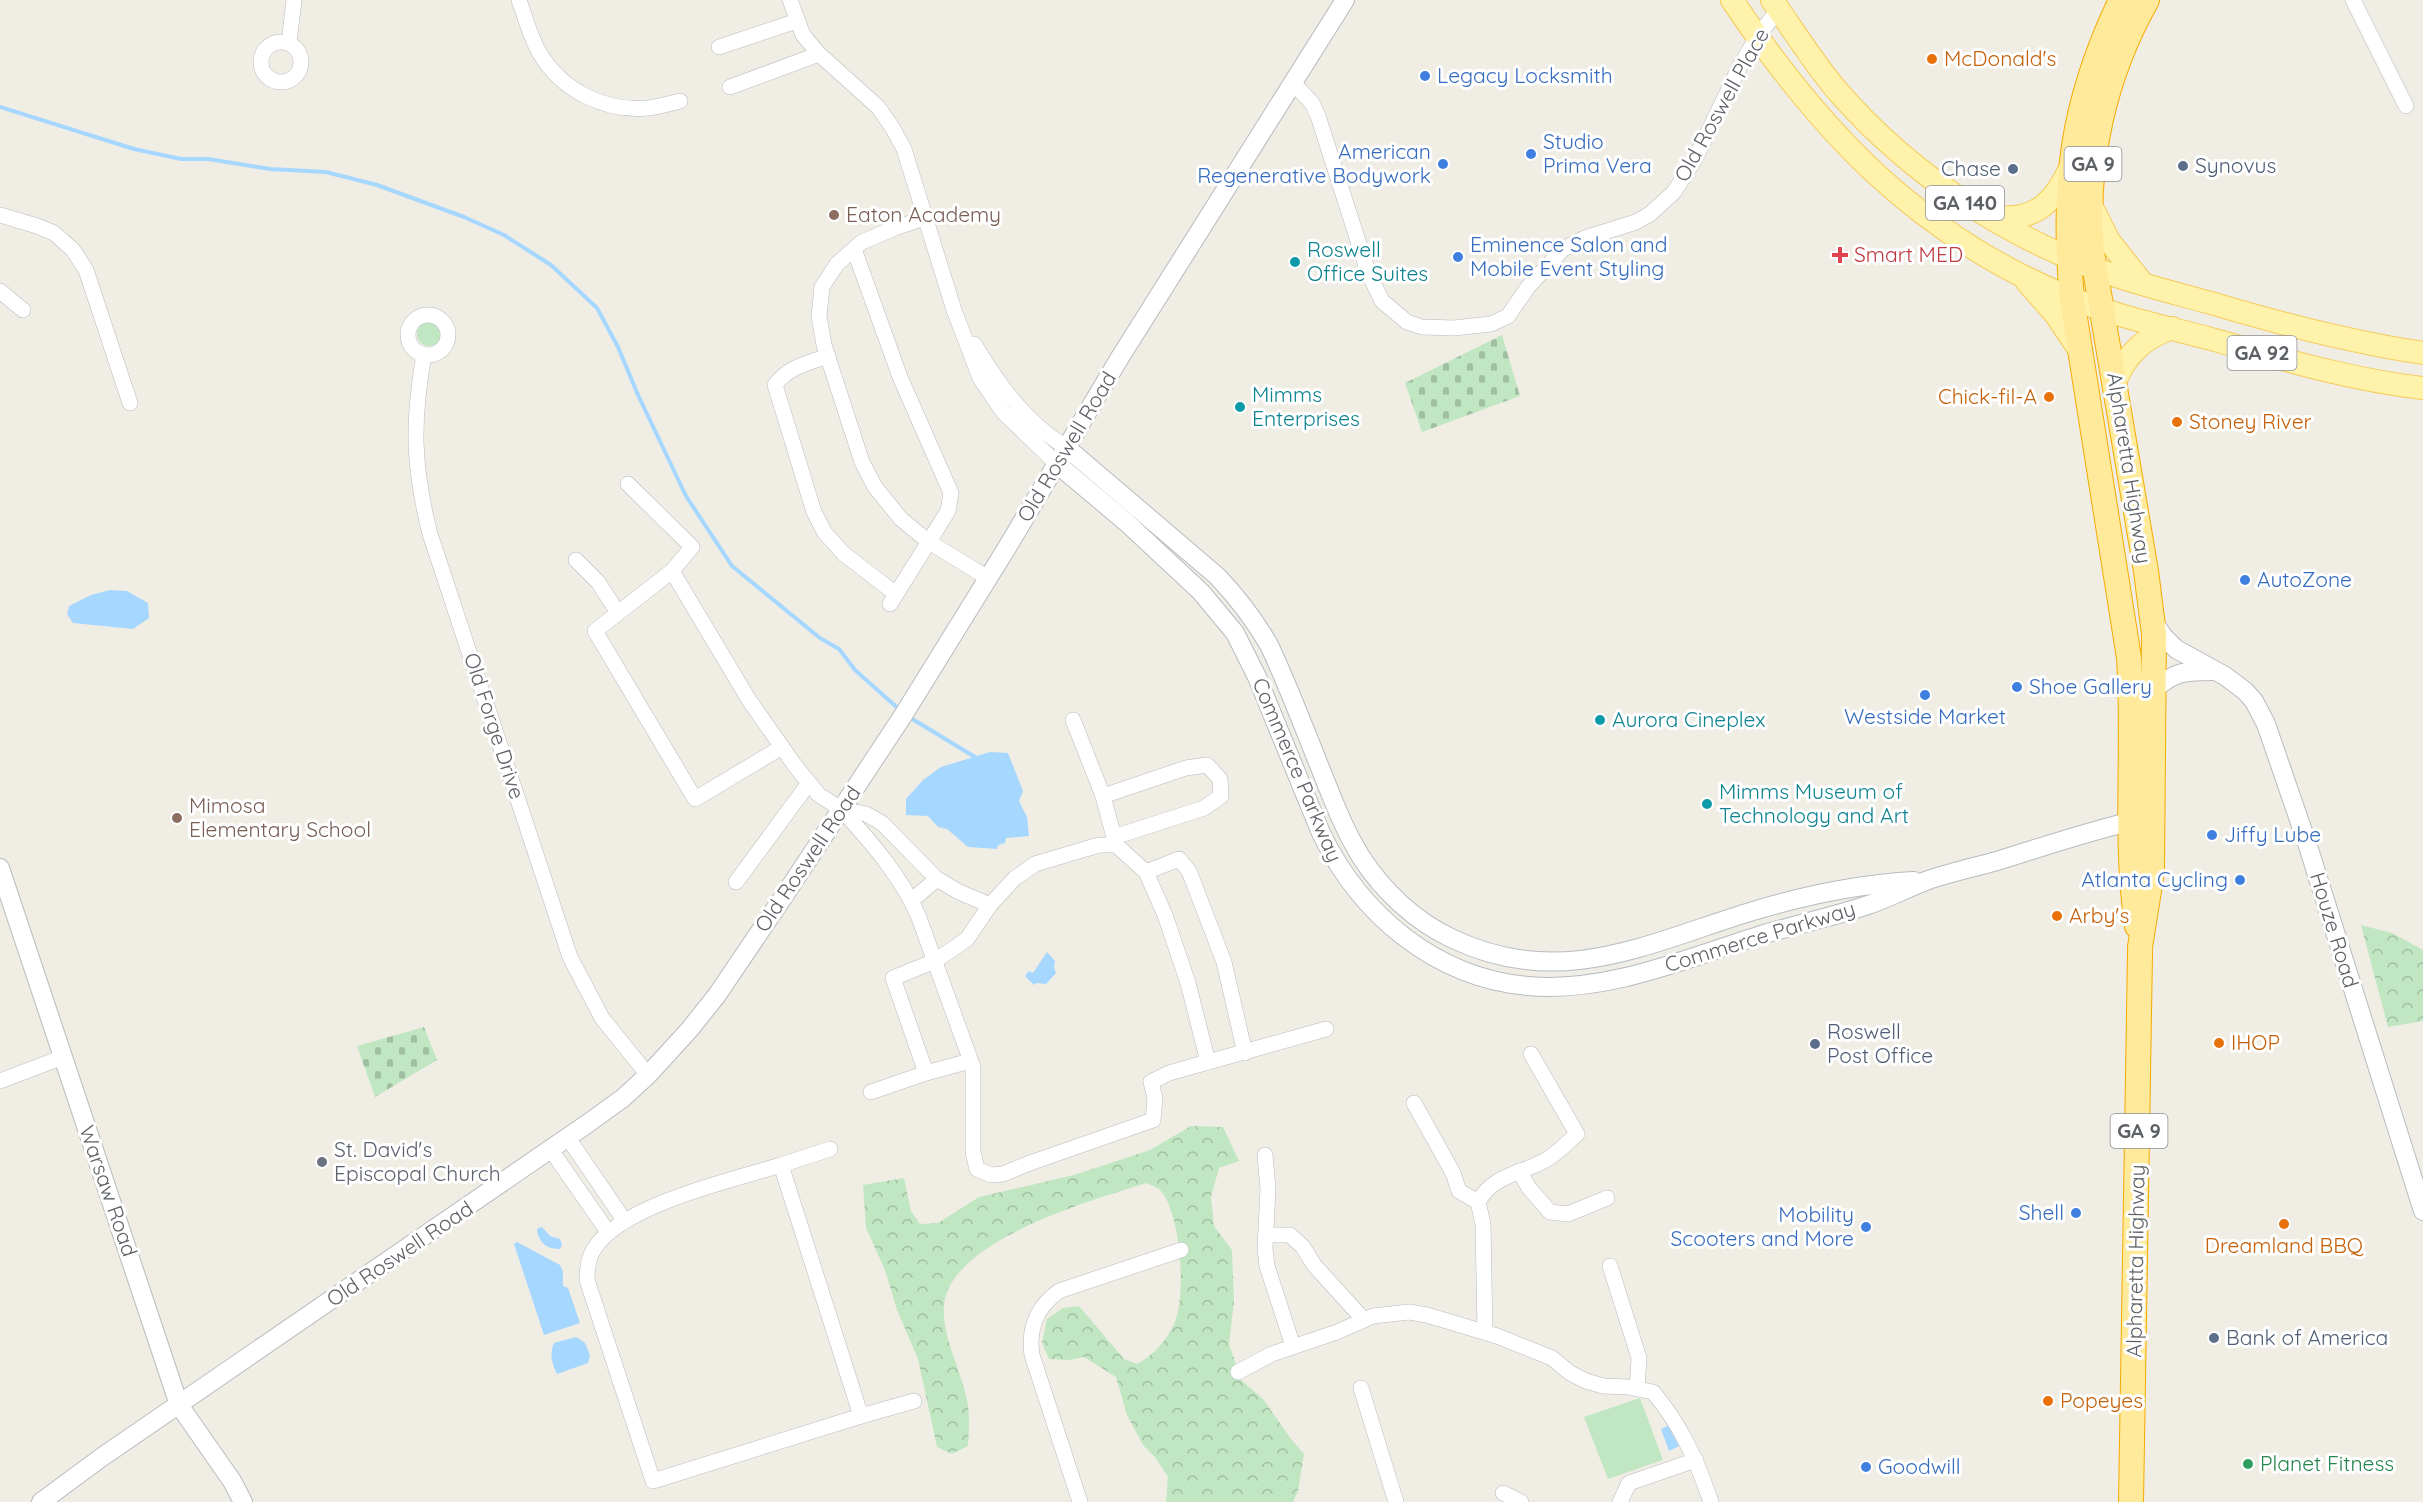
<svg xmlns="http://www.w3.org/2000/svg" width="2423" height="1502" viewBox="0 0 2423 1502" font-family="Quicksand,sans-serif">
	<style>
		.grass { fill: #c1e7c2 }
		.forest { fill: url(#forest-crowns) }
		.cemetery { fill: url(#cemetery-stones) }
		.water { fill: #a6d7ff }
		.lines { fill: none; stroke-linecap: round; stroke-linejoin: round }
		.stream { stroke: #a6d7ff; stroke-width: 4 }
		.minor-casing { stroke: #b7bbbf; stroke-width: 16 }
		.tertiary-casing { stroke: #b7bbbf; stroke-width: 20 }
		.primary-casing { stroke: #f5cb59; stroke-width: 24 }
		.trunk-casing { stroke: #f5ab00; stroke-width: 26 }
		.minor { stroke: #fff; stroke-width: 15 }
		.tertiary { stroke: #fff; stroke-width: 18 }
		.primary { stroke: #fff2ab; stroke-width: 22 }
		.trunk { stroke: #ffea9c; stroke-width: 24 }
		.food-dot { fill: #e8710a; stroke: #fff; stroke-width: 2 }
		.shop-dot { fill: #3f7fe0; stroke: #fff; stroke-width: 2 }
		.service-dot { fill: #5c6f8a; stroke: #fff; stroke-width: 2 }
		.education-dot { fill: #8d6e63; stroke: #fff; stroke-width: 2 }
		.health-dot { fill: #e0444e; stroke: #fff; stroke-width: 2 }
		.culture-dot { fill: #0f9aa8; stroke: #fff; stroke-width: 2 }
		.worship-dot { fill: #6b7280; stroke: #fff; stroke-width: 2 }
		.leisure-dot { fill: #2e9e5b; stroke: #fff; stroke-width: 2 }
		.labels { text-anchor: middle; stroke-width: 6; stroke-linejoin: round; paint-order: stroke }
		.shield { fill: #fff; stroke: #8e9094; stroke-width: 1.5 }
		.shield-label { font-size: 20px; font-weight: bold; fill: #5d6166 }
		.food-label { font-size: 21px; fill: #c56008; stroke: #fff; text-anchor: start }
		.shop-label { font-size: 21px; fill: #366cbe; stroke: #fff; text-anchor: start }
		.street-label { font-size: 21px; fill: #5d6166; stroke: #fff }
		.service-label { font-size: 21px; fill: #4e5e75; stroke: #fff; text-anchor: start }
		.education-label { font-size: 21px; fill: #785e54; stroke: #fff; text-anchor: start }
		.culture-label { font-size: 21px; fill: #0d838f; stroke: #fff; text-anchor: start }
		.health-label { font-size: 21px; fill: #be3a42; stroke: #fff; text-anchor: start }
		.worship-label { font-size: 21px; fill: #5b616d; stroke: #fff; text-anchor: start }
		.leisure-label { font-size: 21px; fill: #27864d; stroke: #fff; text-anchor: start }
	</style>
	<defs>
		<pattern id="forest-crowns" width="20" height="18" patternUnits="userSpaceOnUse" patternTransform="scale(1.5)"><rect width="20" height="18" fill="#c1e7c2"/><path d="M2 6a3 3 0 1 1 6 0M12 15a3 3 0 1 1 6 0" fill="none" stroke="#a0bfa1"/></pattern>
		<pattern id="cemetery-stones" width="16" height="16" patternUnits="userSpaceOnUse" patternTransform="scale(1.5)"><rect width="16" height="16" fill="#c1e7c2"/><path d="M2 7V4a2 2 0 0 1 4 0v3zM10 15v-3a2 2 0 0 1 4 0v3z" fill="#a0bfa1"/></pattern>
	</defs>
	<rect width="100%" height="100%" fill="#f0ede5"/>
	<g class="grass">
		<circle cx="429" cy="334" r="12"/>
		<path d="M1640,1398L1663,1460L1608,1479L1584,1417Z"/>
	</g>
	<g class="forest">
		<path d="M2361,925L2392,933L2423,950V1021L2388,1027Z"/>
		<path d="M1191,1126L1223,1127L1239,1161L1219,1168L1211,1197L1214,1226L1232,1250L1234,1301L1229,1344L1241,1380L1263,1399L1291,1439L1304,1454L1298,1491L1293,1502H1166L1168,1477L1155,1457L1143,1445L1127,1415L1116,1377L1084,1357L1070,1360L1049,1359L1042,1343L1047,1319L1063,1308L1079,1306L1124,1359L1137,1364C1154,1355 1166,1341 1174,1324C1187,1297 1181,1210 1159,1189C1156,1187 1150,1185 1147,1183C1094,1199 948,1241 944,1306C942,1338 961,1369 967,1400C970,1415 969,1430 968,1446L952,1454L937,1447L918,1359L897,1310L885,1270L866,1228L863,1185L904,1178L911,1211L920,1224L938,1223L979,1197L1074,1175L1150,1150Z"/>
	</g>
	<g class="cemetery">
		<path d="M1502,335L1520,396L1422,432L1405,383Z"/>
		<path d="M424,1027L437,1060L375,1097L357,1046Z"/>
	</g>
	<g class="water">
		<path d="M110,590L127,591L148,603L149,618L133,629L73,623L67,614L69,606L91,595Z"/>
		<path d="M990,752L1008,753L1023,791L1019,801L1027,817L1029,836L1006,838L1005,843L998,845L997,849L968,847L947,829L938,827L928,816L906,815V799L923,780L941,767Z"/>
		<path d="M1047,952L1055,961L1054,967L1056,973L1046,984L1036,983L1034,985L1025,976L1029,971L1033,973Z"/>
		<path d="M542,1227L550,1236L560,1239L562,1245L560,1249C547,1249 540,1244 537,1231L538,1228Z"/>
		<path d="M517,1242L560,1265L563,1272V1286L568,1288L580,1323L544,1335L514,1244Z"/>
		<path d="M576,1337L585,1343L590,1355L588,1363L557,1374C552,1364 549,1354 554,1343Z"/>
		<path d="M1668,1426L1679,1446L1669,1451L1661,1429Z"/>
	</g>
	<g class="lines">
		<g class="stream">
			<path d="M0,107L134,149L181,159H208L270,169L326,172L377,185L464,217L504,235L551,265L597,308L618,347L638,395L686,496L732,566L820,638L839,649L855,670L901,711"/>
			<path d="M909,717L975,757"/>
		</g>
		<defs>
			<g id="minor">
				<path d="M519,0C525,17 530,36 539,52C561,90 604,112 648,108C658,107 669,104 680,101"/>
				<path d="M790,0L803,35L819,54L878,107L892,127L904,149L954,310L980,378L1003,412L1057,464"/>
				<path d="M2353,0L2406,106"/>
				<circle cx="281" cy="62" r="20"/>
				<path d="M289,43L294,0"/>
				<path d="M719,47L797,21"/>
				<path d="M1294,84L1312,103L1318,116L1368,272L1382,301L1407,322L1422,327L1454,328L1491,324L1508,316L1528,287L1563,249L1585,238L1636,222L1650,214L1674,192L1695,159L1740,66L1757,37L1779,9"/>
				<path d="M730,87L819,54"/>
				<path d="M0,215L37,226L54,233L73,250L86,270L130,403"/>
				<path d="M925,218L895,228L862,242L837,264L822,287L819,316L824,345L862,462L875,487L901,519L929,542L988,578"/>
				<path d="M854,249L900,377L951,493L948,511L890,604"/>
				<path d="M0,291L23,310"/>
				<circle cx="428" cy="335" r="20"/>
				<path d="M974,344C999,385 1025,422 1067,448"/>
				<path d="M424,354C412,423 413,466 430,534L570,957L602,1018L648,1075"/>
				<path d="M828,356C808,363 788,367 775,385L814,512L825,533L844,554L896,594"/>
				<path d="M628,484L692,547L672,571L595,631L695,799L782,747"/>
				<path d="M576,560L598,582L618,613"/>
				<path d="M672,571L749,700L796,767L819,795L841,809L866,814L882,823L937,879L959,892L990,905"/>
				<path d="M1073,720L1103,796L1116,845"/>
				<path d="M1103,796L1186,768L1207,765L1220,779L1221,796L1204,808L1114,837"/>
				<path d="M841,809C871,842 900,875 918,915L973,1067V1152L977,1169L991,1175L1003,1174L1030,1163L1153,1120L1155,1098L1151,1082L1169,1073L1326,1029"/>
				<path d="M1146,872L1179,859L1189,871L1224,962L1245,1053"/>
				<path d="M736,882L809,783"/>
				<path d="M912,900L937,879"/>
				<path d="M926,1073L893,978L935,961L967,939L990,905L1015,878L1035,864L1099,845H1116L1146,872L1165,915L1188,983L1208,1062"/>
				<path d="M0,1081L63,1057"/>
				<path d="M871,1092L926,1073L970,1061"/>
				<path d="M1414,1103L1453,1173L1459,1191L1478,1202"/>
				<path d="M568,1138L624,1220"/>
				<path d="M551,1150L608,1232"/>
				<path d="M1265,1155L1268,1189L1265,1248L1267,1266L1293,1346"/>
				<path d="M781,1165L861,1416L653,1481L587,1280C587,1269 588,1258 594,1249C621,1205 732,1180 781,1165Z"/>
				<path d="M781,1165L830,1149"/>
				<path d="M1519,1171L1529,1188L1550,1212L1568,1214L1607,1198"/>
				<path d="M1266,1235H1290L1303,1247L1314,1265L1364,1320"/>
				<path d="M1610,1266L1639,1358L1637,1388"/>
				<path d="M1485,1332L1483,1224L1478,1202C1493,1175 1520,1174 1544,1161C1557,1154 1566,1144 1577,1134L1531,1054"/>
				<path d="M1238,1372L1272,1354L1337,1332L1373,1316L1409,1312L1427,1315L1497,1336L1552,1358L1570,1373L1586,1381L1603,1386L1628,1387L1653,1392C1681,1425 1697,1461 1711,1502"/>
				<path d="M1361,1388L1396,1502"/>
				<path d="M861,1416L914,1401"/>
				<path d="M1503,1493L1521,1502"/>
				<path d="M1080,1502L1032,1355C1028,1327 1037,1307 1059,1291L1181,1250"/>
				<path d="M1620,1502L1629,1483L1696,1460"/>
			</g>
			<g id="tertiary">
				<path d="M1067,448L1217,576C1238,598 1254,619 1269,645C1289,687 1305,731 1323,775C1334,803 1345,831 1361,857C1383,891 1415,921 1451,938C1560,991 1648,943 1753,911C1806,895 1859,884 1914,881"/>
				<path d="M1057,464L1126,522L1201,592L1235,633L1257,677L1321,833C1360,914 1435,978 1528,986C1607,993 1684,959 1758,936C1794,925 1832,917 1868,905C1889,898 1909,887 1931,879C1953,872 1975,867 1997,861C2045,846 2092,830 2141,819"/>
				<path d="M2153,621L2163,636L2176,649L2225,676L2245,691L2254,701L2266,724L2307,843L2423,1211"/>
				<path d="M2154,690C2174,671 2186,671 2213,671"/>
				<path d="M0,868L179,1405L232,1481L243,1502"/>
				<path d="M41,1502L102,1457L587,1124L623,1098L648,1075L690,1029L717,995L784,896L904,714L1008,546L1119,359L1345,0"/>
			</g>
			<g id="primary">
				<path d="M1732,0C1821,133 1920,237 2071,298C2117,317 2167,327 2215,340C2284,360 2352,380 2423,388"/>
				<path d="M1772,0C1795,32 1815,66 1841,95C1910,173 1998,231 2094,268C2132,283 2172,292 2211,303C2281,324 2351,342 2423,353"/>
				<path d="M2090,203L2109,241L2143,284"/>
				<path d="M1990,216C2032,223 2053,205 2070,168"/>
				<path d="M2027,282L2056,315L2080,351"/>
				<path d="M2115,382C2126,355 2143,338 2172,328"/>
			</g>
			<g id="trunk">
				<path d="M2121,0C2071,104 2062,185 2072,299L2129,658C2135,747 2124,838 2137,926"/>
				<path d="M2140,947L2152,872L2154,634L2146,571L2092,252C2084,165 2104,76 2147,0"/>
				<path d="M2131,1502L2140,953"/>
			</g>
		</defs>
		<use href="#minor" class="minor-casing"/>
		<use href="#tertiary" class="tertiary-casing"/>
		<use href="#primary" class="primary-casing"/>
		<use href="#trunk" class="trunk-casing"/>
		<use href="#minor" class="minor"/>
		<use href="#tertiary" class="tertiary"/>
		<use href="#primary" class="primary"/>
		<use href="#trunk" class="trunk"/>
	</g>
	<g class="food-dot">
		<circle cx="1932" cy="59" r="6"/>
		<circle cx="2049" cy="397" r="6"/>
		<circle cx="2177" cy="422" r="6"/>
		<circle cx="2057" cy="916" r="6"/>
		<circle cx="2219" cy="1043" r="6"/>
		<circle cx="2284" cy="1224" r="6"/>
		<circle cx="2048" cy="1401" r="6"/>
	</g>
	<g class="shop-dot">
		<circle cx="1425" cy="76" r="6"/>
		<circle cx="1531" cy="154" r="6"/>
		<circle cx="1443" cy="164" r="6"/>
		<circle cx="1458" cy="257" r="6"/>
		<circle cx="2245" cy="580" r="6"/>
		<circle cx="2017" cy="687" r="6"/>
		<circle cx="1925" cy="695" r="6"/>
		<circle cx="2212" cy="835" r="6"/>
		<circle cx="2240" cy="880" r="6"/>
		<circle cx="2076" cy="1213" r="6"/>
		<circle cx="1866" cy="1227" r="6"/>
		<circle cx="1866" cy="1467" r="6"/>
	</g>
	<g class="service-dot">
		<circle cx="2183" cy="166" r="6"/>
		<circle cx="2013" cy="169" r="6"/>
		<circle cx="1815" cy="1044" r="6"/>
		<circle cx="2214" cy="1338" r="6"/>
	</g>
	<g class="education-dot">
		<circle cx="834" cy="215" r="6"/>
		<circle cx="177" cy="818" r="6"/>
	</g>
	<path class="health-dot" d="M1837 246h6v6h6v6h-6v6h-6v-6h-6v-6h6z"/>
	<g class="culture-dot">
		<circle cx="1295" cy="262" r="6"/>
		<circle cx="1240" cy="407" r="6"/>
		<circle cx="1600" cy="720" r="6"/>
		<circle cx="1707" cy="804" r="6"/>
	</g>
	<circle class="worship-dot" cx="322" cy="1162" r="6"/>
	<circle class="leisure-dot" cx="2248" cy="1464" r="6"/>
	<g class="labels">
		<g class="shield">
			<rect x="2064.5" y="147" width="57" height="34" rx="4.5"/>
			<rect x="1926" y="186" width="78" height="34" rx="4.5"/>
			<rect x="2227.5" y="336" width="69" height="34" rx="4.5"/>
			<rect x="2110.5" y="1114" width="57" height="34" rx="4.5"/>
		</g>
		<g class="shield-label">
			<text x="2093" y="171">GA 9</text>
			<text x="1965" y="210">GA 140</text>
			<text x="2262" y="360">GA 92</text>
			<text x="2139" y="1138">GA 9</text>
		</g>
		<g class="food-label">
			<text x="1944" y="66">McDonald's</text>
			<text x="2037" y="404" text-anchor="end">Chick-fil-A</text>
			<text x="2189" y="429">Stoney River</text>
			<text x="2069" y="923">Arby's</text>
			<text x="2231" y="1050">IHOP</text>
			<text x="2284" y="1253" text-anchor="middle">Dreamland BBQ</text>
			<text x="2060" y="1408">Popeyes</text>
		</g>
		<g class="shop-label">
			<text x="1437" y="83">Legacy Locksmith</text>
			<text x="1543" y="149">Studio<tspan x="1543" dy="24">Prima Vera</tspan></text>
			<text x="1431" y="159" text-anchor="end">American<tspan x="1431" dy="24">Regenerative Bodywork</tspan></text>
			<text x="1470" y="252">Eminence Salon and<tspan x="1470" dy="24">Mobile Event Styling</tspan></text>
			<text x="2257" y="587">AutoZone</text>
			<text x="2029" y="694">Shoe Gallery</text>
			<text x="1925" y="724" text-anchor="middle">Westside Market</text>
			<text x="2224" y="842">Jiffy Lube</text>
			<text x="2228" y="887" text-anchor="end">Atlanta Cycling</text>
			<text x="2064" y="1220" text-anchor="end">Shell</text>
			<text x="1854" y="1222" text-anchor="end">Mobility<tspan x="1854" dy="24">Scooters and More</tspan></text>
			<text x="1878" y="1474">Goodwill</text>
		</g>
		<g class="street-label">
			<text transform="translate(1722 105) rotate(-61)" y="7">Old Roswell Place</text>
			<text transform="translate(1067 447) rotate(-59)" y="7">Old Roswell Road</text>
			<text transform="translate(2129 468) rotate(81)" y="7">Alpharetta Highway</text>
			<text transform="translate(494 726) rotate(72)" y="7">Old Forge Drive</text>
			<text transform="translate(1297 770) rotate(67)" y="7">Commerce Parkway</text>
			<text transform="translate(808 859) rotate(-56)" y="7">Old Roswell Road</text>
			<text transform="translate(2334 930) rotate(73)" y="7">Houze Road</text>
			<text transform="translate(1760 937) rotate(-17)" y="7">Commerce Parkway</text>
			<text transform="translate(108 1191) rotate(71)" y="7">Warsaw Road</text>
			<text transform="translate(400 1254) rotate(-34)" y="7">Old Roswell Road</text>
			<text transform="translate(2136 1261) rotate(-89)" y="7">Alpharetta Highway</text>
		</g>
		<g class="service-label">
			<text x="2195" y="173">Synovus</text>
			<text x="2001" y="176" text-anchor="end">Chase</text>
			<text x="1827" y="1039">Roswell<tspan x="1827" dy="24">Post Office</tspan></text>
			<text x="2226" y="1345">Bank of America</text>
		</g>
		<g class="education-label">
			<text x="846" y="222">Eaton Academy</text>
			<text x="189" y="813">Mimosa<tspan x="189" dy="24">Elementary School</tspan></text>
		</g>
		<g class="culture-label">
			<text x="1307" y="257">Roswell<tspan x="1307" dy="24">Office Suites</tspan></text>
			<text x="1252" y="402">Mimms<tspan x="1252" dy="24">Enterprises</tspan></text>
			<text x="1612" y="727">Aurora Cineplex</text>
			<text x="1719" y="799">Mimms Museum of<tspan x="1719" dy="24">Technology and Art</tspan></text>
		</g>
		<g class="health-label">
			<text x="1854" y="262">Smart MED</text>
		</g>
		<g class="worship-label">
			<text x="334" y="1157">St. David's<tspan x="334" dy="24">Episcopal Church</tspan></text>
		</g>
		<g class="leisure-label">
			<text x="2260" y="1471">Planet Fitness</text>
		</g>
	</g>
</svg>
